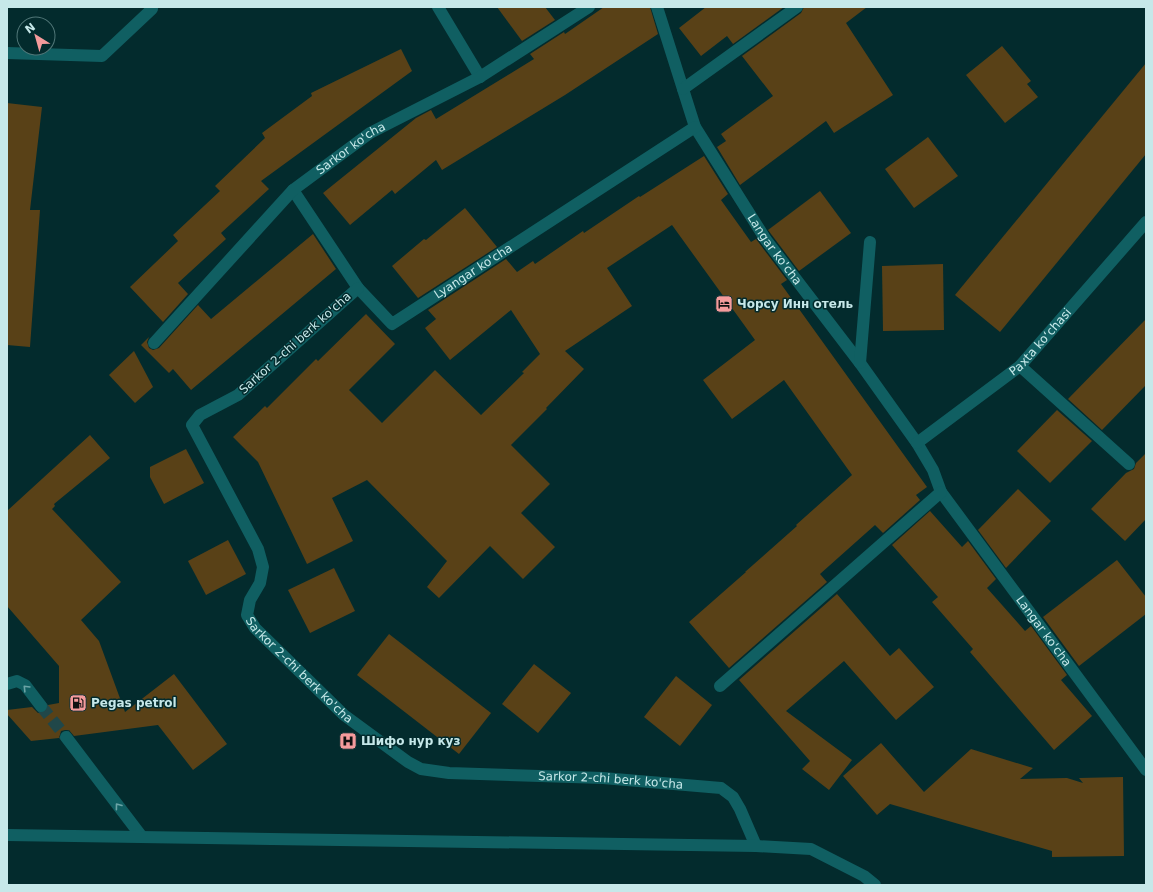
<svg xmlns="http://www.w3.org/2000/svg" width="1153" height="892" viewBox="0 0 1153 892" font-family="'DejaVu Sans',sans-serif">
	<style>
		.building { fill: #594117 }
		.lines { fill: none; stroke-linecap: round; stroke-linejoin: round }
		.minor-tunnel { stroke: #204749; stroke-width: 12; stroke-dasharray: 12 6; stroke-linecap: butt }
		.minor { stroke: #105f62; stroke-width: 12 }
		.oneway { stroke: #6ba4a6 }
		.labels { text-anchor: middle; stroke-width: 3; stroke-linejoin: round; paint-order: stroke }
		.street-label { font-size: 12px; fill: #c6e8e9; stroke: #032b2d }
		.poi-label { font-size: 12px; font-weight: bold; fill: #c6e8e9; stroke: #032b2d; text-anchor: start }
	</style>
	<rect width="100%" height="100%" fill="#032b2d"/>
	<g class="building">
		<path d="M497,7H545L555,20L522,41Z"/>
		<path d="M604,7H650L658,34L565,95L442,170L436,160L395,194L392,190L350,225L323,193L416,118L431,110L436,119L534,59L530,54L564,32L565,34Z"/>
		<path d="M706,7H784L733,44L727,36L701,56L679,28Z"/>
		<path d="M804,7H867L846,23L893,95L834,133L826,121L740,185L717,147L726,141L721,134L773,96L742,56L801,13Z"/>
		<path d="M1002,46L1031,81L1027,84L1038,97L1005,123L966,75Z"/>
		<path d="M401,49L412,71L261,181L269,189L221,233L226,239L178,283L188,294L163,322L130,287L178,241L173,235L220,191L215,186L265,138L262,133L312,96L311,93Z"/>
		<path d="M1146,63V154L1000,332L955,295Z"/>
		<path d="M7,103L42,107L30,210H40L30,347L7,345Z"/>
		<path d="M928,137L958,176L914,208L885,169Z"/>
		<path d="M704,156L728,194L721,200L751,242L756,239L787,280L781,284L927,487L916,495L920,500L883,533L875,525L820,574L827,582L729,668L689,622L746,572H745L797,526L796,525L852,475L784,380L732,419L703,380L755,340L672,225L607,268L632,306L565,351L584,369L546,408L547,409L511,445L550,484L521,513L555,547L523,579L490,546L439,598L427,587L447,561L367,480L332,498L353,541L307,564L258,462L233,437L265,406L267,408L316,359L318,361L366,314L395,344L349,390L382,423L435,370L481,415L524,373L522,372L540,354L511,310L450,360L425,328L436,319L428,310L506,259L517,272L533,261L535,264L583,231L584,233L639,196L640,197Z"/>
		<path d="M820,191L851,233L799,271L768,230Z"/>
		<path d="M465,208L497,247L418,298L392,266L424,239L426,240Z"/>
		<path d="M313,234L336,269L191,390L173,369L169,373L141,345L149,337L147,342L149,348L153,350L159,348L198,305L211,319Z"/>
		<path d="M943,264L944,330L883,331L882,266Z"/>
		<path d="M1146,319V385L1102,430L1068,399Z"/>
		<path d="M134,351L153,387L135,403L109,375Z"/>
		<path d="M1057,410L1092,441L1050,483L1017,451Z"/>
		<path d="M90,435L110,458L54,504L55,506L52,509L121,582L81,620L99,641L125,712L174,674L227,744L193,770L158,725L74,736L69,730H65L61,731L59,738L31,741L7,714V710L32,707L38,713H42L48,709V705L59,703V666L7,606V511Z"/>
		<path d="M186,449L204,483L164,504L150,477V467Z"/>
		<path d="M1146,453V519L1125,541L1091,509L1126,473L1134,469L1136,463Z"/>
		<path d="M1018,489L1051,521L1006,568L978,530Z"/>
		<path d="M930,511L962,547L968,541L996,579L987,588L1025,631L1031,626L1067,675L1061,680L1092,716L1054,750L970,652L973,649L932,602L938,597L892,545Z"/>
		<path d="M228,540L246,574L206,595L188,561Z"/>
		<path d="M1117,560L1146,597V614L1079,666L1043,617Z"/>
		<path d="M334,568L355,611L310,633L288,590Z"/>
		<path d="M837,594L890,656L899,648L934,687L896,720L844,661L786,711L852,760L829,790L802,769L810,761L739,680Z"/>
		<path d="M389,634L491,713L459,754L357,675Z"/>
		<path d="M534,664L571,693L538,733L502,704Z"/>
		<path d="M676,676L712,705L680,746L644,717Z"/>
		<path d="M881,743L924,792L971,749L1033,768L1020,779L1067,778L1083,783L1079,778L1123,777L1124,856L1052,857V851L890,804L877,815L843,776Z"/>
	</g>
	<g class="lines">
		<path class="minor-tunnel" d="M41,706L66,737"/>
		<g class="minor">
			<path d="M438,7L480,77"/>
			<path id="s1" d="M657,7L695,127L766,240L860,363L917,443L933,470L941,492L1146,770"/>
			<path d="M7,53L102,56L152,9V7"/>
			<path d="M683,89L797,7"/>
			<path id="s2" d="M293,190L358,288L392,324L695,127"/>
			<path id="s3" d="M358,288L238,395L200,415L192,425L258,549L263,567L260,583L250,600L247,615L255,628L344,715L408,762L421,769L449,773L603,778L721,788L733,797L740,809L756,846"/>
			<path id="s4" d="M154,343L293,190L370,133L480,77L589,7"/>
			<path d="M860,363L870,242"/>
			<path d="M1020,366L1129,464"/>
			<path id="s5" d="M917,443L1020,366L1146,222"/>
			<path d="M7,684L17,681L25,685L41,706"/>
			<path d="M720,686L941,492"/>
			<path d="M66,737L142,837"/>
			<path d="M7,835L756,846L811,849L864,876L875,885"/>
		</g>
	</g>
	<defs><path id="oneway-chevron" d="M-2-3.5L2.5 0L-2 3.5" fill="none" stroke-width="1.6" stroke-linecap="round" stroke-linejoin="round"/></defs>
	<g class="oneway">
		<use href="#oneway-chevron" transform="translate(26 688) rotate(-134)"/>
		<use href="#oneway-chevron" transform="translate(118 806) rotate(-127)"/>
	</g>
	<defs>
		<symbol id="hotel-square" viewBox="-11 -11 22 22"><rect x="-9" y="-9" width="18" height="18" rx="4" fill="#f59b9c" stroke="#032b2d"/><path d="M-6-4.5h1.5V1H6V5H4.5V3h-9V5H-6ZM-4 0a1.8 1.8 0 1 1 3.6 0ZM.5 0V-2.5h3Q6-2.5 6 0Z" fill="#111"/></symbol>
		<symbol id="fuel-square" viewBox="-11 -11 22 22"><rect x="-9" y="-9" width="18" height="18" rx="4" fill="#f59b9c" stroke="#032b2d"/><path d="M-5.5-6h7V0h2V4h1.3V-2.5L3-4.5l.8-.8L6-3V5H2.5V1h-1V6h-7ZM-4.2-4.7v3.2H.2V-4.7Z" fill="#111"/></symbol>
		<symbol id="hospital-square" viewBox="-11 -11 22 22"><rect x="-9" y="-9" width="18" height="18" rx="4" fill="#f59b9c" stroke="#032b2d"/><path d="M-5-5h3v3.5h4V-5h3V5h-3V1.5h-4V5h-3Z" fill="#111"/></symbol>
	</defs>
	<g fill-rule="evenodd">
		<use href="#hotel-square" x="714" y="294" width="20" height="20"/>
		<use href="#fuel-square" x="68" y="693" width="20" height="20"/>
		<use href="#hospital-square" x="338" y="731" width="20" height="20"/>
	</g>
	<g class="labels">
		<g class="street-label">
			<text dy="4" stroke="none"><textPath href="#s4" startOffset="278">Sarkor ko'cha</textPath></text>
			<text dy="4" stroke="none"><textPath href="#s1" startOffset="272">Langar ko'cha</textPath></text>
			<text dy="4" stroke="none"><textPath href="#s2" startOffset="264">Lyangar ko'cha</textPath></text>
			<text dy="4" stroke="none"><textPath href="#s5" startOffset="160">Paxta ko‘chasi</textPath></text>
			<text transform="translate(295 343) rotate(-42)" y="4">Sarkor 2-chi berk ko'cha</text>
			<text dy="4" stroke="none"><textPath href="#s1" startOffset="740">Langar ko'cha</textPath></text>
			<text dy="4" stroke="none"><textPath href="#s3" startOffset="503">Sarkor 2-chi berk ko'cha</textPath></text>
			<text dy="4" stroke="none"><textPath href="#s3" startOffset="851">Sarkor 2-chi berk ko'cha</textPath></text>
		</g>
		<g class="poi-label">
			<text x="737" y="308">Чорсу Инн отель</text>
			<text x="91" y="707">Pegas petrol</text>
			<text x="361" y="745">Шифо нур куз</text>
		</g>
	</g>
	<rect width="1153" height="892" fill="none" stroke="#c6e8e9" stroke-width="16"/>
	<g transform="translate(36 36) rotate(323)"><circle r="19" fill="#032b2d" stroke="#517778"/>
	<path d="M0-3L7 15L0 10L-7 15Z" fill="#f59b9c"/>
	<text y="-6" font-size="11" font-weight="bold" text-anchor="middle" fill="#c6e8e9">N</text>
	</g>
</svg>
